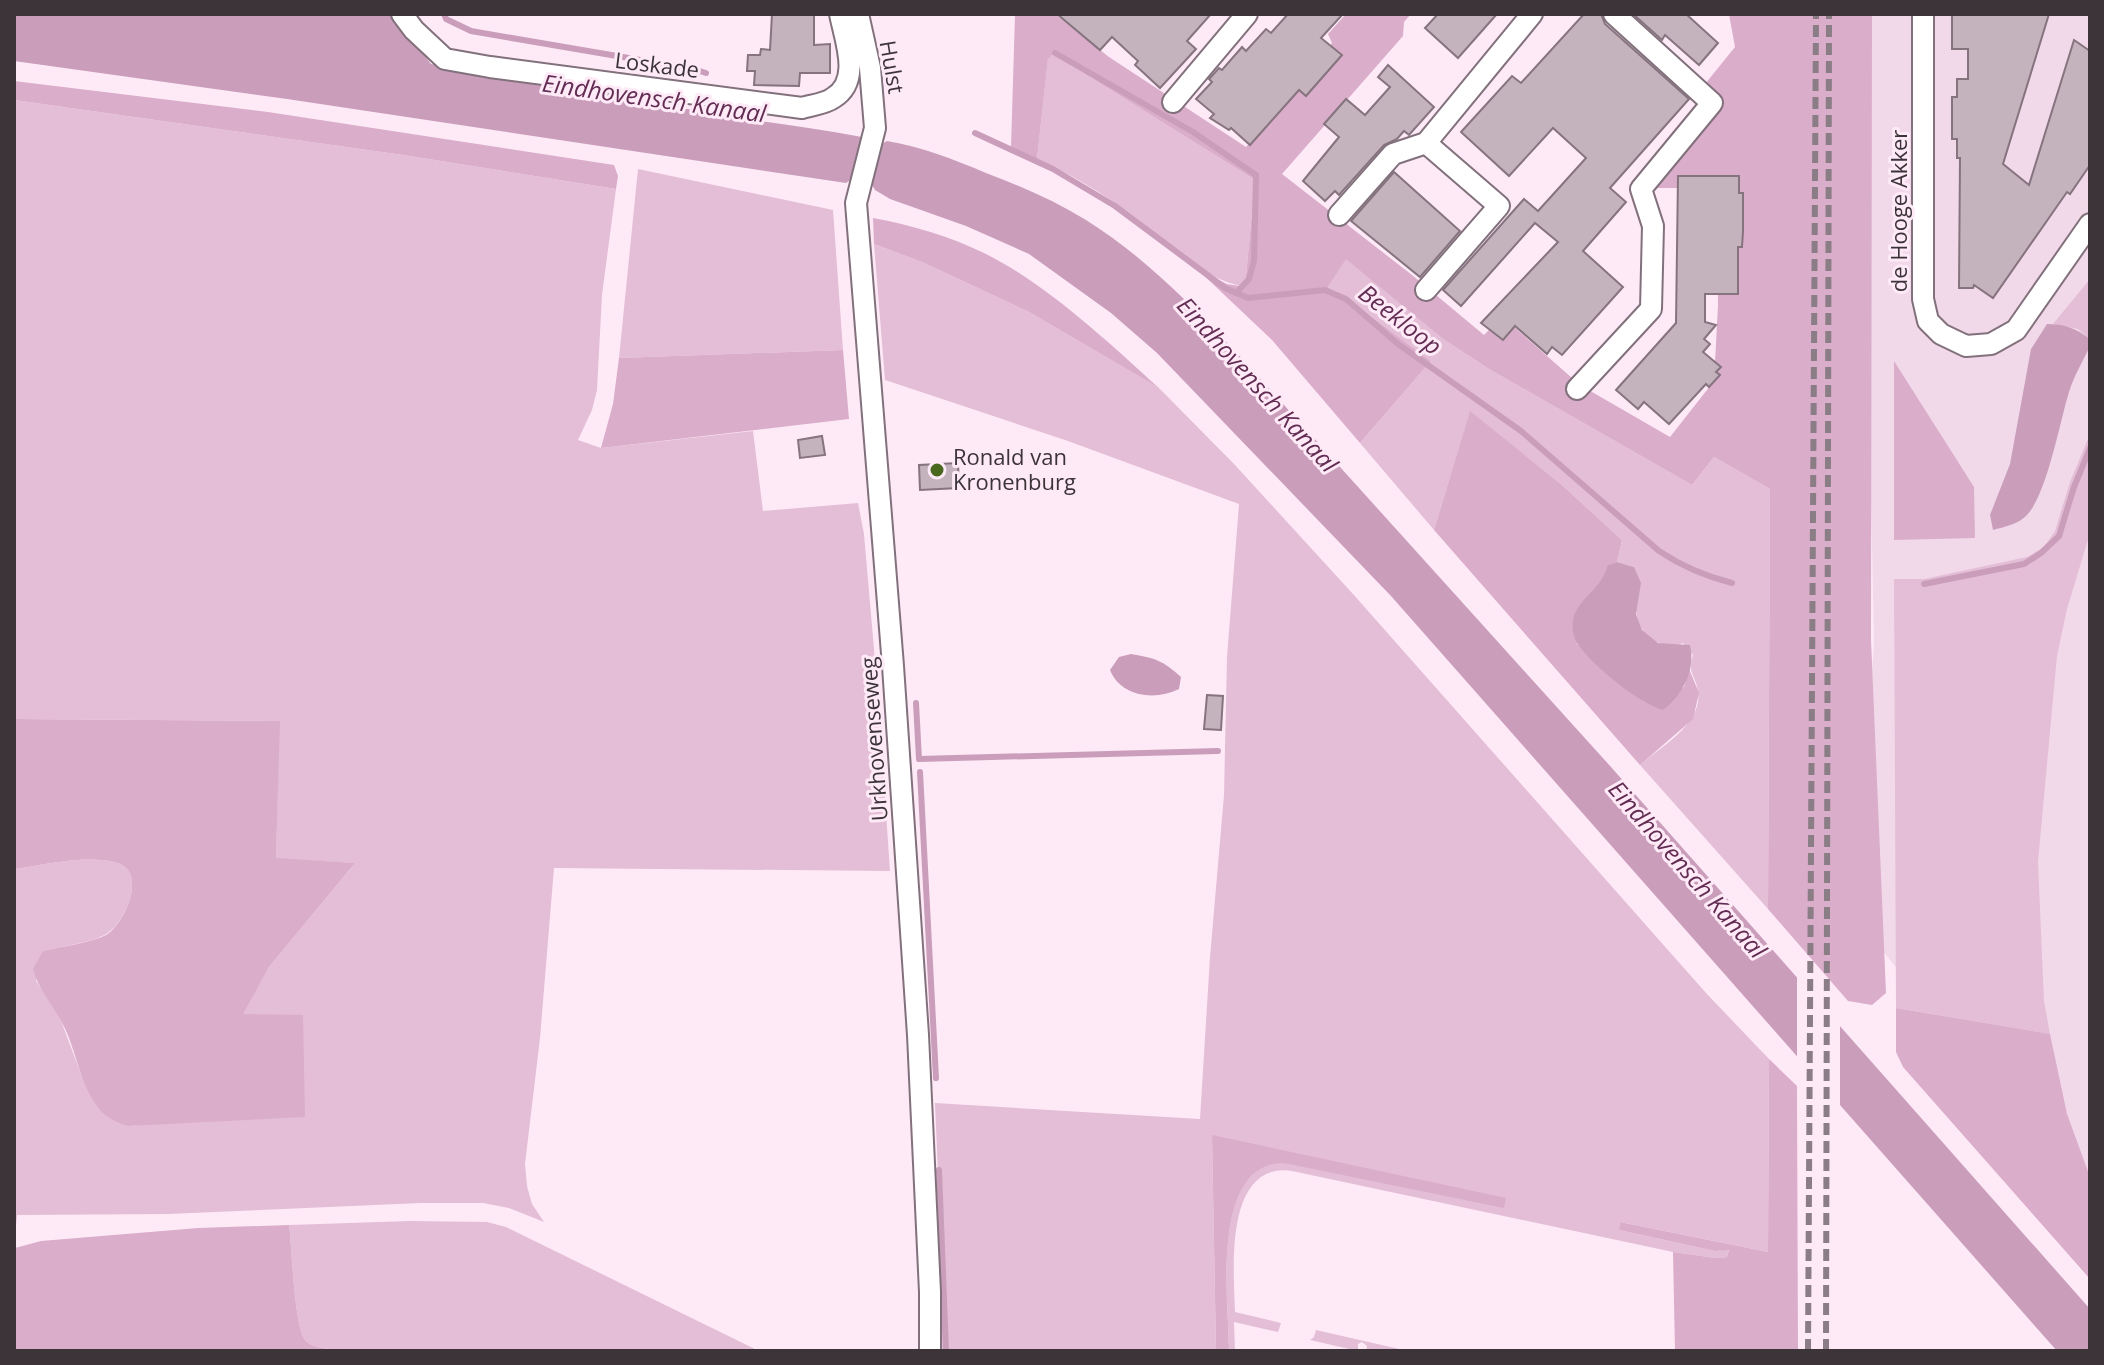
<svg xmlns="http://www.w3.org/2000/svg" width="2104" height="1365" viewBox="0 0 2104 1365" font-family="'Open Sans',sans-serif">
	<style>
		.built { fill: #f2d9ea }
		.green { fill: #e4bed6 }
		.forest { fill: #daadca }
		.water { fill: #ca9ebb }
		.pier { fill: #feeaf7 }
		.lines { fill: none; stroke-linecap: round; stroke-linejoin: round }
		.stream { stroke: #ca9ebb; stroke-width: 6 }
		.building { fill: #c4b2bd; stroke: #85737e; stroke-width: 2 }
		.minor-casing { stroke: #82717c; stroke-width: 24 }
		.minor { stroke: #fff; stroke-width: 20 }
		.rail { stroke: #8a7d85; stroke-width: 6; stroke-dasharray: 12 6; stroke-linecap: butt }
		.poi-dot { fill: #49681e; stroke: #feeaf7; stroke-width: 3 }
		.labels { text-anchor: middle; stroke-width: 6; stroke-linejoin: round; paint-order: stroke }
		.street-label { font-size: 22px; fill: #3c3439; stroke: #feeaf7 }
		.poi-label { font-size: 22px; fill: #3c3439; stroke: #feeaf7; text-anchor: start }
		.water-label { font-size: 24px; font-style: italic; fill: #622c53; stroke: #feeaf7 }
	</style>
	<rect width="100%" height="100%" fill="#feeaf7"/>
	<path class="built" d="M1866,14H2090V1213L1883,951L1857,886L1874,643L1865,207Z"/>
	<g class="green">
		<path d="M1053,54L1255,180L1245,287C1199,278 1169,242 1132,215C1102,193 1071,174 1037,159L1048,58Z"/>
		<path d="M14,100L403,155L616,189L602,295L597,390L592,410L578,440L601,448L753,431L763,511L858,503L864,534L878,695L890,871L554,868L540,1038L525,1164L527,1186L532,1204L544,1222L509,1208L483,1203H421L169,1214L17,1215L14,1248V869C46,865 82,855 114,862C148,869 127,918 109,932C97,942 59,947 43,951L36,981L60,1018L81,1074L128,1126L180,1122L269,967L355,863L276,859L279,721L14,719Z"/>
		<path d="M638,169L833,210L843,350L619,358Z"/>
		<path d="M874,244L922,262L1029,312L1159,388L1235,465L1353,594L1706,993L1769,1059L1768,1252L1620,1222L1619,1230L1715,1251L1729,1249L1727,1257L1716,1258L1673,1252L1306,1174C1297,1172 1285,1169 1275,1171C1225,1182 1234,1275 1235,1312L1281,1323L1278,1332L1234,1322L1235,1351H1229C1229,1304 1211,1181 1272,1163C1285,1160 1302,1161 1315,1159L1212,1136L1216,1351H940V1222L935,1103L1200,1119L1210,957L1224,795L1227,657L1239,504L1068,441L885,380Z"/>
		<path d="M1346,258L1443,339L1489,369L1692,485L1714,457L1770,489L1768,909L1640,765C1661,747 1703,723 1698,692C1696,675 1687,675 1693,655L1683,643C1676,646 1672,645 1664,644C1629,637 1636,594 1634,567L1617,562L1622,540L1562,485L1470,412L1434,530L1360,443L1431,361L1353,303L1328,287Z"/>
		<path d="M2090,279V339L2078,329L2053,324Z"/>
		<path d="M2090,434V533L2067,609L2057,656L2038,862L2044,1001L2050,1034L1896,1008L1894,579H1924L2027,557L2044,547L2055,531L2070,482Z"/>
		<path d="M410,1221L487,1222L506,1227L759,1351H354C340,1349 316,1351 306,1341C294,1330 292,1246 289,1225Z"/>
		<path d="M1316,1330L1408,1351H1366L1367,1346L1362,1342L1358,1344V1351L1310,1340L1314,1337Z"/>
	</g>
	<g class="forest">
		<path d="M1015,14H1055L1109,57L1246,147L1332,43L1328,34L1346,14H1411L1404,22L1403,36L1282,174L1412,275L1484,335L1501,318L1505,319L1580,385L1670,437L1714,381L1718,305L1717,190L1713,188H1654L1717,107L1705,84L1735,47L1729,14H1872L1871,640L1886,993L1872,1005L1848,1001L1768,909L1770,489L1714,457L1692,485L1489,369L1443,339L1346,259L1328,287L1353,303L1431,361L1360,443L1272,340L1197,269L1227,284L1245,287L1255,180L1053,54L1048,59L1037,159L1011,147Z"/>
		<path d="M14,81L268,112L614,165L618,176L616,189L403,155L14,100Z"/>
		<path d="M873,218C911,225 949,236 984,253C1047,284 1107,341 1159,388L1029,312L922,262L874,244Z"/>
		<path d="M843,350L849,419L601,448L613,404L619,358Z"/>
		<path d="M1894,361L1974,487L1975,538L1894,540Z"/>
		<path d="M1470,411L1562,485L1622,540L1617,562L1609,565L1577,644L1645,702L1684,687L1689,669L1699,693L1693,719L1640,765L1434,530Z"/>
		<path d="M14,719L280,721L276,858L355,863L269,967L243,1014L303,1015L305,1117L128,1126C116,1122 104,1117 97,1106C78,1080 76,1046 60,1019C50,1001 38,989 33,969L43,951C59,947 97,942 109,933C127,918 148,869 114,862C82,855 46,865 14,869Z"/>
		<path d="M1896,1008L2050,1034L2067,1114L2090,1177V1279L1903,1067L1896,1052Z"/>
		<path d="M1769,1059L1797,1086L1798,1351H1675L1673,1252L1716,1258L1727,1257L1729,1250L1715,1251L1619,1230L1620,1222L1768,1252Z"/>
		<path d="M1212,1135L1506,1198L1504,1208L1284,1163C1209,1163 1229,1305 1229,1351H1216Z"/>
		<path d="M289,1225C292,1246 294,1330 306,1341C316,1351 340,1349 354,1351H14L15,1248L41,1241L198,1228Z"/>
	</g>
	<g class="water">
		<path d="M14,14H394L431,64C524,77 617,97 710,113C760,122 811,127 862,137L865,142L880,145L887,141C922,147 953,159 986,173C1021,186 1055,201 1086,220C1144,256 1192,306 1238,354L1611,767L2090,1309V1351H2057L1391,596L1157,353L1111,313L1029,254L966,226L890,199L875,190L870,181L855,177L846,183L287,99L14,61Z"/>
		<path d="M2047,324C2064,324 2076,328 2090,339V346C2083,361 2074,376 2069,392C2060,421 2047,494 2027,515C2019,524 2004,527 1993,530L1990,515L2010,464L2031,349Z"/>
		<path d="M1617,562L1634,567L1641,583L1636,614L1642,630L1658,643L1690,645C1696,669 1683,695 1663,710C1637,702 1596,668 1579,646C1573,638 1571,626 1574,616C1583,594 1600,591 1608,565Z"/>
		<path d="M1131,654C1155,658 1162,660 1181,677L1179,689C1155,701 1121,697 1110,670L1119,657Z"/>
	</g>
	<path class="pier" d="M1797,973L1840,1023V1112L1797,1063Z"/>
	<g class="lines">
		<g class="stream">
			<path d="M444,14L446,19L471,31L693,69L706,73"/>
			<path d="M1055,53L1193,132L1256,175L1254,261L1249,279L1236,293"/>
			<path d="M975,133L1053,169L1115,206L1225,288L1248,298L1325,290L1346,299L1398,344L1521,431L1659,551C1683,567 1704,576 1732,583"/>
			<path d="M1924,584L2024,564L2041,553L2059,536L2074,487L2090,448"/>
			<path d="M916,703L919,759L1218,751"/>
			<path d="M920,772L936,1078"/>
			<path d="M939,1170L946,1351"/>
		</g>
	</g>
	<g class="building">
		<path d="M772,14H814V45L830,44V73H800L799,86L754,85L755,71H747L748,55H760L761,49L770,50Z"/>
		<path d="M1057,14H1211L1187,41L1196,49L1160,88L1135,65L1138,61L1112,37L1100,50Z"/>
		<path d="M1288,14H1343L1321,38L1342,55L1306,96L1299,90L1250,145L1231,128L1229,130L1210,118L1214,114L1196,99L1212,82L1209,79L1219,68L1222,70L1242,47L1246,51L1266,29L1271,33Z"/>
		<path d="M1438,14H1497L1458,58L1425,28Z"/>
		<path d="M1584,14H1601L1605,24L1689,99L1610,188L1626,202L1583,251L1623,287L1562,355L1552,347L1547,354L1515,326L1503,340L1481,323L1558,242L1535,223L1461,306L1443,290L1524,199L1538,211L1586,158L1553,128L1509,176L1461,132L1512,76L1521,83Z"/>
		<path d="M1633,14H1686L1718,43L1699,65L1665,35L1662,40Z"/>
		<path d="M1952,14H2049L2003,164L2029,185L2074,40L2090,51V165L2070,194L2067,192L1993,298L1974,285L1973,288H1959L1960,158H1957V139H1952V97H1957V79H1968V49H1952Z"/>
		<path d="M1388,65L1434,107L1409,135L1404,131L1397,139L1384,145L1339,195L1335,191L1325,201L1303,181L1339,137L1324,124L1346,99L1365,115L1390,87L1378,77Z"/>
		<path d="M1394,172L1460,231L1420,277L1351,221Z"/>
		<path d="M1678,176H1739V193H1743V231L1742,247H1738V294H1705V322L1716,325L1704,339L1710,344L1703,352L1721,367L1716,372L1720,375L1709,387L1706,384L1669,424L1644,402L1638,409L1616,390L1676,323Z"/>
		<path d="M822,436L825,455L800,458L798,440Z"/>
		<path d="M958,463L959,488L920,490L919,465Z"/>
		<path d="M1207,695L1223,696L1221,730L1204,729Z"/>
	</g>
	<g class="lines">
		<defs>
			<g id="minor">
				<path d="M402,14L414,30L445,59L490,67L802,108C811,105 825,104 833,98C862,81 845,40 840,14"/>
				<path d="M858,14L870,68L875,128L856,203L893,666L918,1035L930,1292V1351"/>
				<path d="M1923,14V299L1928,321L1941,334L1966,346L1991,344L2016,330L2090,224"/>
				<path d="M1173,102L1247,14"/>
				<path d="M1339,215L1393,154L1426,143L1532,14"/>
				<path d="M1426,290L1499,206L1426,143"/>
				<path d="M1577,389L1651,309L1653,226L1641,189L1712,103L1614,14"/>
			</g>
		</defs>
		<use href="#minor" class="minor-casing"/>
		<use href="#minor" class="minor"/>
		<g class="rail">
			<path d="M1808,1351L1816,14"/>
			<path d="M1826,1351L1829,14"/>
		</g>
	</g>
	<circle class="poi-dot" cx="937" cy="470" r="8"/>
	<g class="labels">
		<g class="street-label">
			<text transform="translate(657 65) rotate(7)" y="8">Loskade</text>
			<text transform="translate(892 67) rotate(80)" y="8">Hulst</text>
			<text transform="translate(1899 211) rotate(-90)" y="8">de Hooge Akker</text>
			<text transform="translate(874 739) rotate(-94)" y="8">Urkhovenseweg</text>
		</g>
		<g class="poi-label">
			<text x="953" y="465">Ronald van<tspan x="953" dy="25">Kronenburg</tspan></text>
		</g>
		<g class="water-label">
			<text transform="translate(654 99) rotate(8)" y="8">Eindhovensch Kanaal</text>
			<text transform="translate(1400 320) rotate(38)" y="8">Beekloop</text>
			<text transform="translate(1257 385) rotate(48)" y="8">Eindhovensch Kanaal</text>
			<text transform="translate(1687 870) rotate(49)" y="8">Eindhovensch Kanaal</text>
		</g>
	</g>
	<rect width="2104" height="1365" fill="none" stroke="#3c3439" stroke-width="32"/>
</svg>
